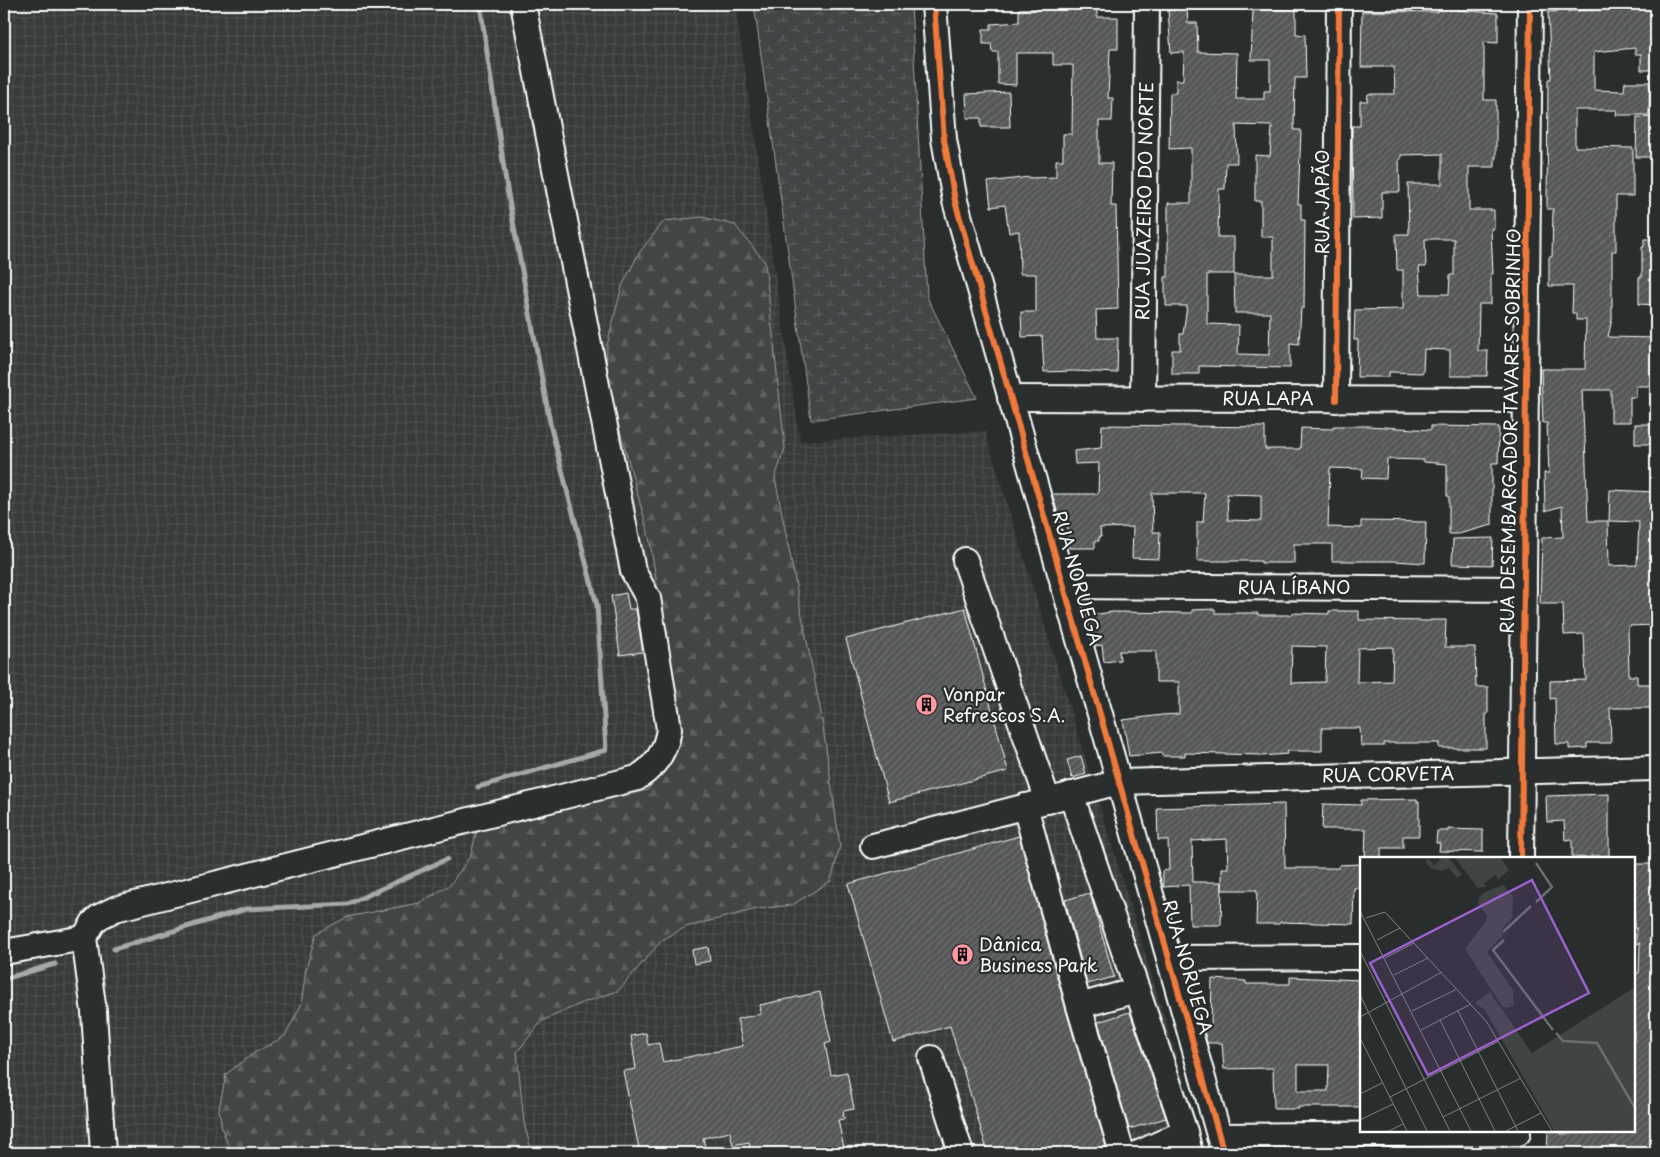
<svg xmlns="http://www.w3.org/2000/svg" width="1660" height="1157" viewBox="0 0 1660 1157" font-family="'Playpen Sans',sans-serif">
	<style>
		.industrial { fill: url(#industrial-grid) }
		.forest { fill: url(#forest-firs); stroke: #a0a2a2 }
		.wetland { fill: url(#wetland-marsh); stroke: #a0a2a2 }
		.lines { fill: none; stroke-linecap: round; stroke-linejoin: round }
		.stream { stroke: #a6a7a7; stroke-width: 5 }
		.building { fill: url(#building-hatch); stroke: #fff; fill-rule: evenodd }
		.minor-casing { stroke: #fff; stroke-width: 28 }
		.minor { stroke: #2a2d2e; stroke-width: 24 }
		.cycleway-casing { stroke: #2a2d2e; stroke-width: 9 }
		.cycleway { stroke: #f17a3a; stroke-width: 6 }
		.labels { text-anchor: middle; stroke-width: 4.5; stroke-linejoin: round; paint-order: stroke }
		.street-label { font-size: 18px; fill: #fff; stroke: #2a2d2e }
		.poi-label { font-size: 18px; fill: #fff; stroke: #2a2d2e; text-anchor: start }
		.inset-river { fill: none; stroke: #6a6c6d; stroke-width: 2.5 }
		.inset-road { fill: none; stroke: #7f8182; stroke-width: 1 }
		.view { fill: #9c61cf; fill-opacity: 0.15; stroke: #9c61cf; stroke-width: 2.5 }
		.inset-edge { fill: none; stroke: #fff; stroke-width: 2.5 }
	</style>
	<defs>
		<pattern id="industrial-grid" width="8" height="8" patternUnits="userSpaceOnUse" patternTransform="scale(1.25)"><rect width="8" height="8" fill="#373a3b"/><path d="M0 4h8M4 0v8" fill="none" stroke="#4b4e4f"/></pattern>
		<pattern id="forest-firs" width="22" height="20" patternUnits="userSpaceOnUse" patternTransform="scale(1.25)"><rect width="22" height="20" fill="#414445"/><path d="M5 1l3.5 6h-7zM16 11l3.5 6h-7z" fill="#5e6061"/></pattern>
		<pattern id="wetland-marsh" width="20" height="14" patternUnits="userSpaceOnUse" patternTransform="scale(1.25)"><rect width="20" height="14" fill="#414445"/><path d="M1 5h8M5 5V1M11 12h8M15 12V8" fill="none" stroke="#5e6061"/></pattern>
		<pattern id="building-hatch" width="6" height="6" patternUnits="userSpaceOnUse" patternTransform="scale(1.25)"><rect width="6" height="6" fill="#555758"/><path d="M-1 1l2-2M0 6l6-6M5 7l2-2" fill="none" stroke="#6e7071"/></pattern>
	</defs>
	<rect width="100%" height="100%" fill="#2a2d2e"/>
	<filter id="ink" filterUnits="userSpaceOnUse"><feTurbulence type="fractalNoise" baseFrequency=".02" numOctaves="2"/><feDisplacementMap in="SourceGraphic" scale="10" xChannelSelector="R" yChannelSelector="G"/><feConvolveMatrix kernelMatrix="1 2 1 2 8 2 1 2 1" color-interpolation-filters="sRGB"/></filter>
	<g filter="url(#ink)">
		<path class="industrial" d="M4,4H735L800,441L985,431L1206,1153H4Z"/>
		<path class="forest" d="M702,217L735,225L765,262L785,448L775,478L821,713L840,846L831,881L792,905L757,909L686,927L662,940L618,991L582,1003L542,1021L517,1052L524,1123L532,1153H231L222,1129L219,1109L226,1074L254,1053L285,1036L301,1005L306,969L316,934L347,917L419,903L450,885L471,855L477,829L648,790L668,761L678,734L656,578L648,532L606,380L607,345L622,286L639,253L664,221Z"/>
		<path class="wetland" d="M754,4H911L927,297L977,398L811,420Z"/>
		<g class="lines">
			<g class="stream">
				<path d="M478,787L606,750L597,605L551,428L507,189L480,4"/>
				<path d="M114,949L246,909L348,904L447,859"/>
				<path d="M4,979L55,964"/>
			</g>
		</g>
		<g class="building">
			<path d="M1621,4H1653V11H1656V70H1641V54H1635V48L1594,52V90L1624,91L1625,82H1650L1649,115H1616L1617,110H1575V147L1633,148V196H1616V251H1612V319L1608,337L1656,338V373H1650L1649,386H1636V397H1630V422H1611V390H1582L1584,436H1585L1588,521H1608L1609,566L1637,565L1639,522L1609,521L1610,490L1656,492V625L1628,626L1629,676H1637V684H1656V708H1610L1611,743H1587V748L1569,749V744H1556L1555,698L1550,699V681L1586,680L1584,634L1564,635L1563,604H1540L1542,538L1563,537L1562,506L1545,511L1544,473H1549L1547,423H1543L1541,369H1585L1586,320H1576V313H1572L1573,286H1549V257H1552L1553,209H1547L1548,79H1551L1548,12L1619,9V7H1621Z"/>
			<path d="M1438,6H1456V10L1498,13V43L1484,42V100H1496V158L1495,157V167H1469V210H1494V229H1491L1493,274L1491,273V304H1479L1478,351H1488L1487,376H1450V350L1424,349L1423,373L1389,372V377H1357L1358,340H1354L1355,310L1403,309V270H1397L1396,234H1409L1408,184H1442V154L1401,155V159H1399L1400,192H1382V218L1353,219L1352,126H1360V101H1367L1368,94H1395L1394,67H1361L1362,11L1438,12ZM1425,239H1454V275H1450L1449,294H1421L1419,267H1426Z"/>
			<path d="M1074,8L1097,9V17H1118V49H1110L1108,98H1113L1112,121H1099V163H1112L1111,206H1116L1118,309L1096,310L1097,338H1118L1117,373L1074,371L1044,372L1042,336L1022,337L1021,312H1036V274H1020L1019,231L1009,233L1005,205L991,207L988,182L1030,177V178L1056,177V160H1063V134H1072L1073,65H1053V53H1016V85L998,84V52H992L991,44H983V29H991V24L1019,22V9Z"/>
			<path d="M1187,9L1188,23H1197L1198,52L1237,53L1236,99H1264V91H1270V60H1251L1253,10L1296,9V34L1305,35L1306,78H1295L1294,130H1301L1298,204H1301V220H1305L1304,308H1301L1299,344L1290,343V368L1199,366V374H1172V350H1180V334H1183L1187,306H1166V299H1165V277H1168V203H1191V148L1169,149L1170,93H1176V80H1183L1184,52L1171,53L1168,10ZM1236,125L1272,126L1270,156L1255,155V201H1261V237H1273V275H1234L1235,313H1270L1269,355L1238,354L1239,325L1207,324V274H1234V237H1218L1219,189H1225L1226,163H1237Z"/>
			<path d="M1009,92L1010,127H981V118H967L966,94Z"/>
			<path d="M1637,117L1656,118V157H1636Z"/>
			<path d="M1644,239H1656V305L1639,304V277H1642V247H1644Z"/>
			<rect x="1635" y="424" width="21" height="20"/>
			<path d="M1102,425L1265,427V449H1300L1301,428L1333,429V426H1368L1431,430V426L1499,427L1498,463H1492V525L1458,534H1449V496H1447V464L1424,462V460L1387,459L1386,479L1362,478L1363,469L1330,468L1328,527L1361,528V521L1426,522L1425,563L1394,561H1332V544H1294V563H1261V561H1197V522H1203L1205,493H1152L1153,532H1160L1159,559L1132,558L1133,527L1100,528L1101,537H1099V541H1095V548H1069L1066,514H1058L1052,494H1098L1099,463L1075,464L1074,451L1101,448ZM1227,494L1261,495V521L1228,520Z"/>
			<path d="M1493,538L1492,565L1452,564L1453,539Z"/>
			<path d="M626,593L629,609H636L643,652L620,655L611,596Z"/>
			<path d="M965,608L1008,771L889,802L846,639Z"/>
			<path d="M1215,609V613H1258V615H1293V613L1329,614V611H1359V620L1430,621V620H1446L1445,647H1475L1476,687H1488V714H1486V748H1439V743H1384V746H1361L1360,728H1322V751H1286L1287,754L1261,756V755L1185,753V756H1162V753L1129,756L1123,720L1162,715L1179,714V682H1156V651H1119L1120,660L1104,662L1102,645L1095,646L1086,616L1112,612L1192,613V610ZM1292,646L1326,647L1325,682L1291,683ZM1393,647L1392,681L1357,682L1358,648Z"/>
			<path d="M1081,756L1086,774L1072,778L1067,760Z"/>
			<path d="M1609,794V856H1591V858L1572,857V839L1565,840L1564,821L1547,822L1546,796Z"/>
			<path d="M1417,799V802L1419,801V836H1403V848H1381V858H1365L1366,829H1322L1323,804L1361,805V800Z"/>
			<path d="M1284,804L1285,868H1339V865L1361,864V888H1354L1353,924L1280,922L1279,924H1256L1257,890H1222V882L1221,925H1190L1189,885L1164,887L1162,871L1169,870L1168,840H1158L1157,808ZM1227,839L1228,868H1222V882H1193L1192,841Z"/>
			<path d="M1448,829L1483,830V852L1439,851L1440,843H1436L1437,831H1448Z"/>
			<path d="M1019,836L1066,1010L1108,1153H988L950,1026L893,1042L848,884Z"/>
			<path d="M1634,864H1656V1150H1631V1153H1547L1548,1131H1561V1134L1634,1131V973H1639L1640,943L1636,944V928H1634Z"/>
			<path d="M1090,893L1114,977L1087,984L1065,900Z"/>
			<path d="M708,947L710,961L694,964L692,950Z"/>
			<path d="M1290,977L1361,980V1107H1298L1299,1109H1274L1273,1068L1224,1069L1222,1043H1207L1203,1027H1211L1212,979L1246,981V984H1290ZM1298,1065H1329L1328,1091H1298Z"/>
			<path d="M820,992L831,1042L825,1044L831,1075L847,1072L854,1109L843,1111L844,1119L838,1120L845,1153H764V1150L751,1153L749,1142L733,1145L730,1132L703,1138L706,1153H640L623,1071L636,1069L631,1036L646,1033L648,1045L659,1043L663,1062L743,1046L737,1019L761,1014L760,1005Z"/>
			<path d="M1130,1012L1166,1118L1129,1129L1098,1022Z"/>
		</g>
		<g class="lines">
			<defs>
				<g id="minor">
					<path d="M934,4L944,139L955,201L1224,1153"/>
					<path d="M1010,398L1526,400"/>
					<path d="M1143,399L1147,4"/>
					<path d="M1336,400L1339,4"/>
					<path d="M965,560L1048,801"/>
					<path d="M1063,586L1524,589"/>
					<path d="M1071,794L1185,1132L1190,1153"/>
					<path d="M1025,806L1079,1006L1122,1153"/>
					<path d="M873,846L1119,782L1656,768"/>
					<path d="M1521,858L1530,4"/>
					<path d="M4,952L84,938"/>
					<path d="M1169,958L1361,957"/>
					<path d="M1079,1006L1137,990"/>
					<path d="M931,1058L961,1153"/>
					<path d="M1219,1136L1518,1133"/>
					<path d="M103,1153L94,1012L84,938L93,923L99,917L115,909L637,778C656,766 666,751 669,729L648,598L633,571L523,4"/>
					<path d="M1139,1153L1185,1132"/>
				</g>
			</defs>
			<use href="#minor" class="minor-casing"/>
			<use href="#minor" class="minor"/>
			<defs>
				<g id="cycleway">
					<path d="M934,4L944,139L955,201L1224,1153"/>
					<path d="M1336,400L1339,4"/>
					<path d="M1521,858L1530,4"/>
				</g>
			</defs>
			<use href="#cycleway" class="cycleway-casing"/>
			<use href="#cycleway" class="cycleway"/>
		</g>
	</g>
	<defs>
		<symbol id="building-disc" viewBox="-11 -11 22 22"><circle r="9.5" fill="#ff9aa2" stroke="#2a2d2e"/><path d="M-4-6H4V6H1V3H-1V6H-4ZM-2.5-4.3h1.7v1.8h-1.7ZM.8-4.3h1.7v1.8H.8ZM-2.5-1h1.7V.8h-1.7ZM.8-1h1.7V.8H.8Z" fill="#111"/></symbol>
	</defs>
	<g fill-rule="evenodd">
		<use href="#building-disc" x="914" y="692" width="25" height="25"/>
		<use href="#building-disc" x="950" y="942" width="25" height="25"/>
	</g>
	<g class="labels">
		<g class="street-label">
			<text transform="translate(1145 201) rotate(-89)" y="6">RUA JUAZEIRO DO NORTE</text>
			<text transform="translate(1323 202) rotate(-90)" y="6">RUA JAPÃO</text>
			<text x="1268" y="405">RUA LAPA</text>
			<text transform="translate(1511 431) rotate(-89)" y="6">RUA DESEMBARGADOR TAVARES SOBRINHO</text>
			<text transform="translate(1077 578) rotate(74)" y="6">RUA NORUEGA</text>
			<text x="1294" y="594">RUA LÍBANO</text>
			<text transform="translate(1388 775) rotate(-1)" y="6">RUA CORVETA</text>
			<text transform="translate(1187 967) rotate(74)" y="6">RUA NORUEGA</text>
		</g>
		<g class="poi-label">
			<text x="943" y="701">Vonpar<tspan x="943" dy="21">Refrescos S.A.</tspan></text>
			<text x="979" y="951">Dânica<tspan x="979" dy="21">Business Park</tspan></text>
		</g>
	</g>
	<g transform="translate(1360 857)">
		<rect width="275" height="275" fill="#2a2d2e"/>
		<path d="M82,1H89L102,18L97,21L89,11L82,14L71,11L65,5L69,2L74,8ZM95,1H141L149,13L138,23L136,18L124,26L126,30L118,31ZM143,28L153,39L152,61L142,72V79L127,95L153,133L154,148L147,151L142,149L105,92L126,64L127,59L118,46L119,41L123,36Z" fill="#414445"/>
		<path d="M275,130V274H194L125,153L115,146L130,135L172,196Z" fill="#414445"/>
		<path class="inset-river" d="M176,6L192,30L176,45M143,75L171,49M144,83L133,93L193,173M196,176L203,184L237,186L275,251"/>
		<path class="inset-road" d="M0,54L111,274M6,61L25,55L126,164L192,274M17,83L40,71M0,94L90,274M25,101L54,86M34,118L68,101M0,138L67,274M52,154L97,132M98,154L158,274M0,160L82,115M80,163L135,274M61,173L111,147M0,181L47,274M0,237L22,226M30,240L139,184M83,260L161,221M0,263L33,247M29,274L43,267M146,274L181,256"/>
		<path class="view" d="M172,23L229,136L68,218L10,106Z"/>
		<rect width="275" height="275" class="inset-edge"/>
	</g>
	<rect width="1660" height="1157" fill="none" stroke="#2a2d2e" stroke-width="20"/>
	<rect x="10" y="10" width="1640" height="1137" fill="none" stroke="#fff" stroke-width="2" filter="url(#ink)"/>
</svg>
